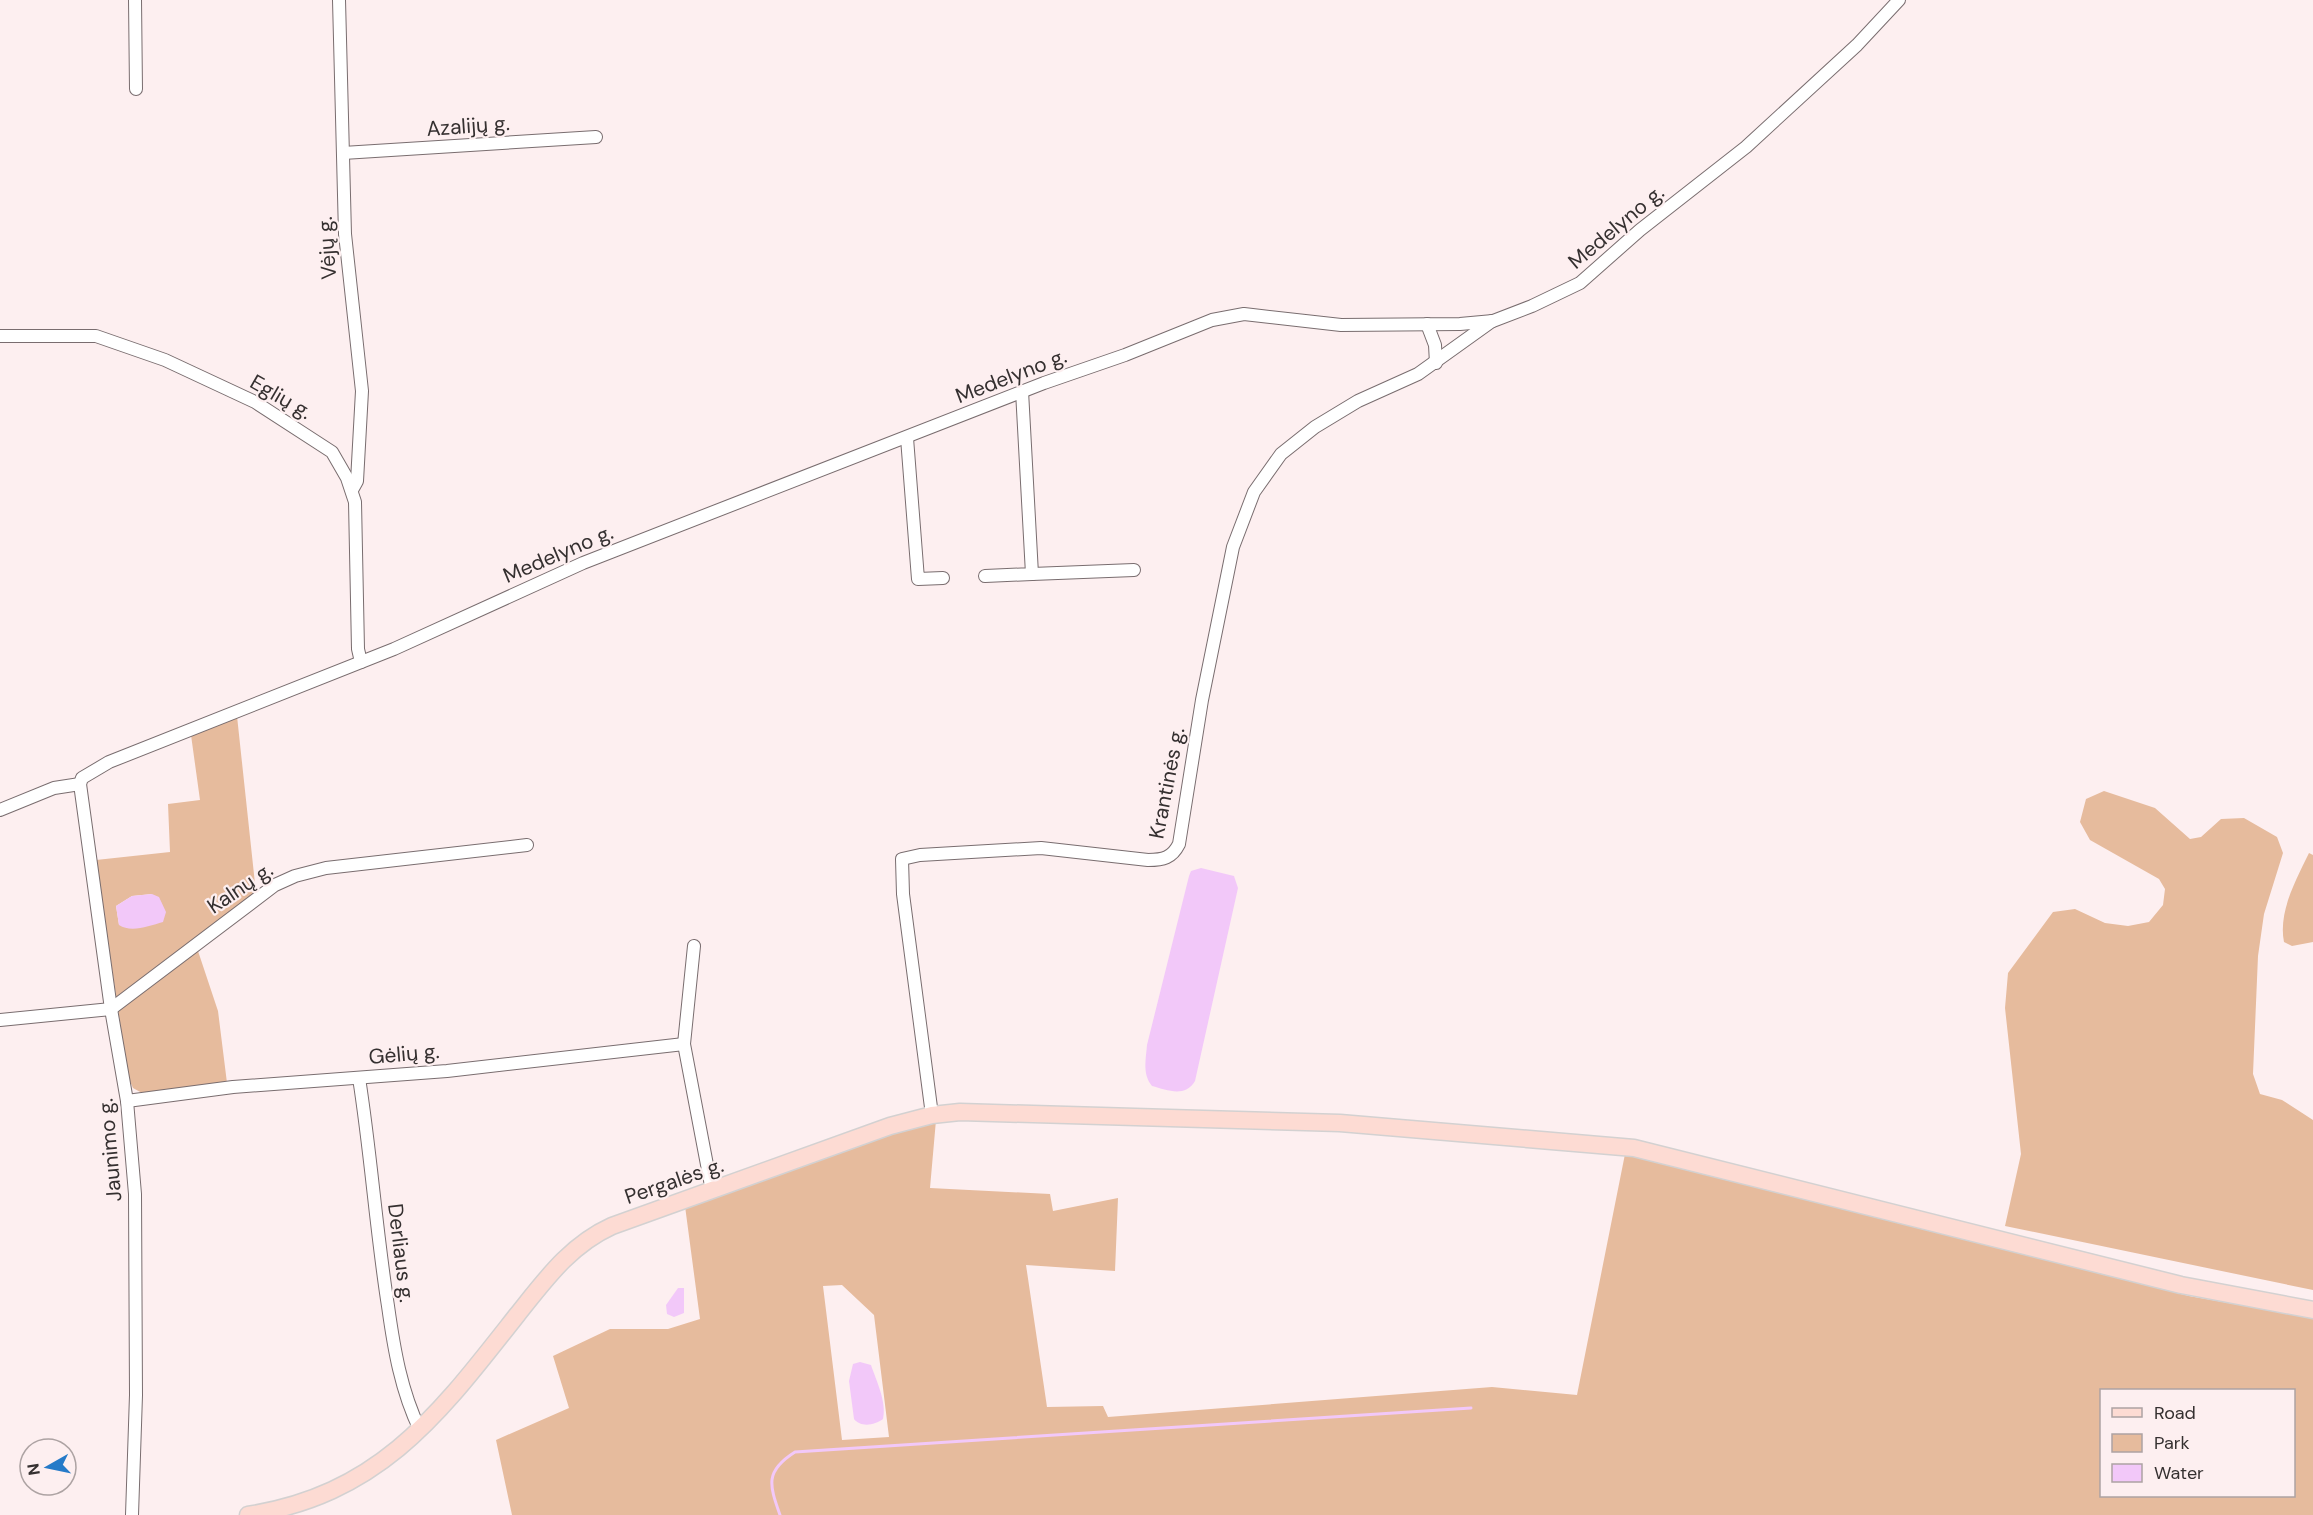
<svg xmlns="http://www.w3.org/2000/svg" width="2313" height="1515" viewBox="0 0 2313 1515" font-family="'DM Sans',sans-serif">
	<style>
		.green { fill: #e6bb9d; fill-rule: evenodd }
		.water { fill: #f2c8f9 }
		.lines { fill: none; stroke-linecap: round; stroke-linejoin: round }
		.stream { stroke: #f2c8f9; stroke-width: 3 }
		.minor-casing { stroke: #796d6f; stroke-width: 14 }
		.major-casing { stroke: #d3d1d1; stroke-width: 19 }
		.minor { stroke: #fff; stroke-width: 12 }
		.major { stroke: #fddbd3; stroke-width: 16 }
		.labels { text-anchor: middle; stroke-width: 4.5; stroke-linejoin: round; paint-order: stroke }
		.street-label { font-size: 21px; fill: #353030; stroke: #fdeff0 }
	</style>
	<rect width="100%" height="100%" fill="#fdeff0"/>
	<g class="green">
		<path d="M237,716L256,893L194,939L218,1011L227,1083L142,1093L133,1088L128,1077L96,860L170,852L168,804L200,800L191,735ZM152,894L119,925L116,906L132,896Z"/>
		<path d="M2104,791L2155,808L2190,839L2201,837L2221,819L2244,818L2277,837L2283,853L2264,914L2258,956L2253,1074L2260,1094L2282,1100L2313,1120V1290L2005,1226L2021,1154L2005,1008L2008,973L2053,912L2075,909L2105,923L2128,926L2149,922L2163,905L2165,889L2159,879L2090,840L2080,822L2086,799Z"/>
		<path d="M2309,853L2313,855V942L2292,946L2284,942C2278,912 2296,880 2309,853Z"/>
		<path d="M936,1120L930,1188L1050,1194L1053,1211L1118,1198L1115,1271L1026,1265L1047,1407L1103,1406L1108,1417L1492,1387L1577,1395L1625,1154L2189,1296L2313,1318V1515H512L496,1440L569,1408L553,1356L610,1329H668L700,1319L685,1206L897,1130ZM842,1285L874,1315L889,1437L842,1440L823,1286ZM2102,1390H2294V1496H2102Z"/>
	</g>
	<g class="water">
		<path d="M1201,868L1234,876L1238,888L1195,1081C1185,1098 1167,1090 1152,1086C1142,1074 1146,1059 1147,1045L1189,876L1191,871Z"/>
		<path d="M152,894L159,897L166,912L163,922C149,926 131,933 119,925L116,906L132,896Z"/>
		<path d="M678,1288H684V1313L674,1317L667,1314L666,1305Z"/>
		<path d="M860,1362L871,1365C876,1380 887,1402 883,1419C875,1425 861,1428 854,1419L849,1381L853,1364Z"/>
	</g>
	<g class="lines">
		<path class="stream" d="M780,1515C769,1484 765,1471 795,1452L1471,1408"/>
		<defs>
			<g id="minor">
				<path d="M135,0L136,89"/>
				<path d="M339,0L345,234L362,391L357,481L352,490"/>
				<path d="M343,153L596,137"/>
				<path d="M1427,324L1435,345L1436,363"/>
				<path d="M0,336H96L165,360L255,402L332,452L347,478L355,502L358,649L361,662"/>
				<path d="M907,438L918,579L943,578"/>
				<path d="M1032,574L1134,570"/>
				<path d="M985,576L1032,574L1022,391"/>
				<path d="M0,810L54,788L80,784"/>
				<path d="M694,946L684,1044L712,1191"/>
				<path d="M0,1020L111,1009L275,885L295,876L326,868L527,845"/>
				<path d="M359,1078C371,1154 376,1230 388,1306C394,1349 401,1391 420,1430"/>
				<path d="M127,1101L233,1087L447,1071L684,1044"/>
				<path d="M932,1115L903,894L902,859L920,855L1041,848L1148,860C1163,860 1172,858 1179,844L1202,700L1233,547L1254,492L1281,454L1315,427L1358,401L1418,374L1492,321"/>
				<path d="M132,1515L136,1395L135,1194L127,1101L111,1009L80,784L82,778L109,762L394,649L583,563L1044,383L1125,355L1212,320L1244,314L1341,325L1460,324L1493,321L1532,306L1580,283L1640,230L1746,147L1857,45L1899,0"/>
			</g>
			<path id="major" d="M248,1515C381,1494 439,1414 517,1315C545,1280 570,1245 612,1226L890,1126L932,1115L960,1112L1340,1123L1634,1148L2181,1285L2313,1310"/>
		</defs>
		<use href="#minor" class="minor-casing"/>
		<use href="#major" class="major-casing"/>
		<use href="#minor" class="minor"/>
		<use href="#major" class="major"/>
	</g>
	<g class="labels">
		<g class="street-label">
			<text transform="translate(468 126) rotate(-4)" y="7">Azalijų g.</text>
			<text transform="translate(1616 227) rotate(-40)" y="7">Medelyno g.</text>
			<text transform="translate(327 248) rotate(-94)" y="7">Vėjų g.</text>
			<text transform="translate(1011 376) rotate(-21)" y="7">Medelyno g.</text>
			<text transform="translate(281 397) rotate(30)" y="7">Eglių g.</text>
			<text transform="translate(558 554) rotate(-23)" y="7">Medelyno g.</text>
			<text transform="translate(1167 783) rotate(-79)" y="7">Krantinės g.</text>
			<text transform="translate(240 888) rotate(-34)" y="7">Kalnų g.</text>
			<text transform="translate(404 1054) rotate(-5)" y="7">Gėlių g.</text>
			<text transform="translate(110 1150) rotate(-95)" y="7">Jaunimo g.</text>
			<text transform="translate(674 1181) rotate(-19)" y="7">Pergalės g.</text>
			<text transform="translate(401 1253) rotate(83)" y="7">Derliaus g.</text>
		</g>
	</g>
	<rect x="2100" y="1389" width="195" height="108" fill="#fdeff0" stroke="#ada3a3" stroke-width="1.5"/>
	<rect x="2112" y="1408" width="30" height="9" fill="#fddbd3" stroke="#ada3a3" stroke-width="1.5"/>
	<text x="2154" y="1419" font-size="18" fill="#353030">Road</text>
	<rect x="2112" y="1434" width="30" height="18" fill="#e6bb9d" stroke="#ada3a3" stroke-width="1.5"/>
	<text x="2154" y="1449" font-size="18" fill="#353030">Park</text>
	<rect x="2112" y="1464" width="30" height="18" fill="#f2c8f9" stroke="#ada3a3" stroke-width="1.5"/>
	<text x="2154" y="1479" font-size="18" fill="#353030">Water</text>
	<g transform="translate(48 1467) rotate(261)"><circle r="28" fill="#fdeff0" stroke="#ada3a3" stroke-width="1.5"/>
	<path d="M0-4.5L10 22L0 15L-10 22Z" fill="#257ac8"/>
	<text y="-9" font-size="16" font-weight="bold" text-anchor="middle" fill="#353030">N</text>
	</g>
</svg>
